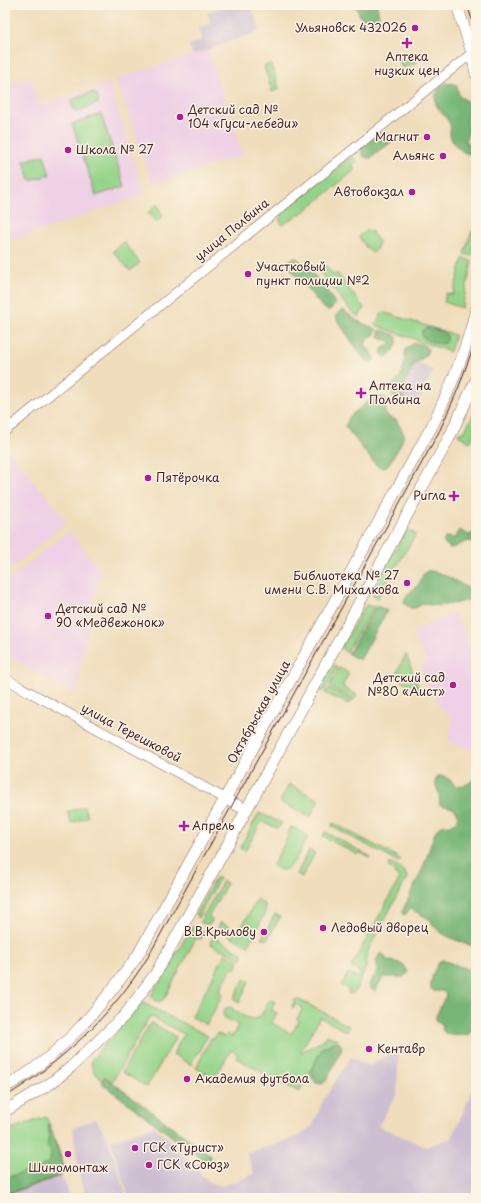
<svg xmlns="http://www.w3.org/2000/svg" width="481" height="1203" viewBox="0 0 481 1203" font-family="'Playpen Sans',sans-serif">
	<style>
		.built { fill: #efd0e6 }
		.industrial { fill: #cdbed2 }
		.green { fill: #94d48a; stroke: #6f7a5a }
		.forest { fill: #77b676; stroke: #606a50 }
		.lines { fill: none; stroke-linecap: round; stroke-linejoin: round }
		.minor-casing { stroke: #84625d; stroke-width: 10 }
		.major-casing { stroke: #84625d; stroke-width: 12 }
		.minor { stroke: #fff; stroke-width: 9 }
		.major { stroke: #fff; stroke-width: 11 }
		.tram { stroke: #4a1f2b; stroke-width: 1 }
		.poi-dot { fill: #b5179e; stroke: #fcf5e5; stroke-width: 1.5 }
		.labels { text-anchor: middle; stroke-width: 3; stroke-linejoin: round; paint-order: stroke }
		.poi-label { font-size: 12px; fill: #4a1f2b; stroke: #fcf5e5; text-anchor: start }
		.street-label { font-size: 12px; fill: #4a1f2b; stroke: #fcf5e5 }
	</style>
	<rect width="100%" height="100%" fill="#fcf5e5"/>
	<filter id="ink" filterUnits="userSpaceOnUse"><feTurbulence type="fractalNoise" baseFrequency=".025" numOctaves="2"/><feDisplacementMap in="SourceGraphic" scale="8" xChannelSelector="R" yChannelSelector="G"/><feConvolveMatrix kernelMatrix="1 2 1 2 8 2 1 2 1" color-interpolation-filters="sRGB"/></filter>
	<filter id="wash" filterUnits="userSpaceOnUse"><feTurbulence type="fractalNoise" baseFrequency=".012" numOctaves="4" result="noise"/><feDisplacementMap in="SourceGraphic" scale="16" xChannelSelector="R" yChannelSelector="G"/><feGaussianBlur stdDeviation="0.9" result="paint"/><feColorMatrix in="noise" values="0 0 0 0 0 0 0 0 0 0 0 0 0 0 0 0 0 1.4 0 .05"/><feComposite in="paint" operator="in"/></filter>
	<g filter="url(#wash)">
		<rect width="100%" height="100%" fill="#f0ddbb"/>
		<g class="built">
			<path d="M208,50L243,155L153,184L116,79Z"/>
			<path d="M30,77L40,106L109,83L145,194L5,243V86Z"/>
			<path d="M8,450L67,522L58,529L52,535L5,573V453Z"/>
			<path d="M69,531L103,573L97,582L76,693L59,685L23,665L5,650V582Z"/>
			<path d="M454,612L476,659V751L448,741L452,719L438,703L420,666L427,663L412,632Z"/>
		</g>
		<g class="industrial">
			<path d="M227,5H251L260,31L193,55L189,45L202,40L198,28L211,23L207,12Z"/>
			<path d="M415,362L433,370L417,406L399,398Z"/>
			<path d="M399,1046L397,1094L378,1126L426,1147L452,1138L473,1088L476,1075V1198H129L111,1141L155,1126L209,1182L222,1186L254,1174L247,1153L300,1136L313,1125L323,1101L351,1057L370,1066Z"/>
			<path d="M96,1119L107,1137L127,1198H86L80,1179L73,1128Z"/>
			<path d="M60,1177L65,1182L70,1198H5V1195Z"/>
		</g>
		<g class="green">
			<path d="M413,53L416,63L402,68L398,58Z"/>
			<path d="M271,64L279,89L272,92L264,66Z"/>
			<path d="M93,92C97,94 99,99 98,103L78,111L74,110L71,103L72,100Z"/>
			<path d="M101,114L125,186L96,196L72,124Z"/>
			<path d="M44,155L50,175L30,181L24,161Z"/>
			<path d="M352,156L357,162L352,166L356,169L306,210L282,225C279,220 279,217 283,212Z"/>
			<path d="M157,204L163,216L156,222L148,213Z"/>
			<path d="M475,228H476L472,256L464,254L471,233Z"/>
			<path d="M366,230L371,231L379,242L376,250L373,253L368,250L359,237Z"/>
			<path d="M124,242L140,263L130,271L113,251Z"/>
			<path d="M463,258L472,261L462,308L444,302L446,293L453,295Z"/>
			<path d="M324,264L334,275L337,273L364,308L359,317L350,310L317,269Z"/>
			<path d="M383,312L455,335L450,352L375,325Z"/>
			<path d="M474,414L476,415V431L470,442L458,435L459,433L464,432Z"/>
			<path d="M408,530L416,534L377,599L373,596V591L405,532Z"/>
			<path d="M366,605L373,607L346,653L342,649V646L364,608Z"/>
			<path d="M406,654L419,690L395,677Z"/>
			<path d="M332,664L337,667L323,692L318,689Z"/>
			<path d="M339,668L349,673L343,685L344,688L357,695L354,700L329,686Z"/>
			<path d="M328,688L353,701L348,704L325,693Z"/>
			<path d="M289,784L319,800L310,817L280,802Z"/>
			<path d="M84,807L88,817L71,823L67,812Z"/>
			<path d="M259,813L282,823L279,827L276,828L262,821L245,851L240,848Z"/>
			<path d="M333,823L399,858L401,861L398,862L333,827L332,825Z"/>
			<path d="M293,827L308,836C303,844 293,871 281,870C278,869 275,867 273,865L289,835L287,834L290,828Z"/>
			<path d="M325,832L371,857L370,858L360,853L358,855L323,836Z"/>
			<path d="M309,850L315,853L302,877L297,874Z"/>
			<path d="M390,863C396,867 407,870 407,878L368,950L366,968L354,993L349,994L348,993L349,990L341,985L348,973L358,978L361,972L351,967L400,878L394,874L395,871L388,867Z"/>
			<path d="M216,877L219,879L198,918L196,913Z"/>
			<path d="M223,881L227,883L209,916L212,919C212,927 205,924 200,922Z"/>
			<path d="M257,899L265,905V913L248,946L218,929L220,923H222L239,932Z"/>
			<path d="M275,914L280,917L267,940L262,938Z"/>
			<path d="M192,927H196L202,930L204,936L200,939L196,938L164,999L159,1002L154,1000L151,996Z"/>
			<path d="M213,937L241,952L243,954L241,960L211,944L210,942Z"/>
			<path d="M225,954L239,962L235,969L232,968L219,991L223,994L207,1024H205L192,1017V1016Z"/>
			<path d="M244,979L249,982L239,1003L235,1000L234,998Z"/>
			<path d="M298,999L349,1026L347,1032L320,1017L300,1053L324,1040L327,1035L338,1040L323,1047L299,1092L236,1058L238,1054L231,1050L214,1079L196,1068L211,1038L214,1039L217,1033L224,1037L227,1034L232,1037L238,1025L224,1017L223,1013L226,1008L230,1007C237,1012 251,1024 260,1016C263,1013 266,1006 268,1002L273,1000L275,1002L271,1010L277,1013L272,1023L291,1034L299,1021L297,1019L303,1008L296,1004L293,1008L292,1007L294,1000Z"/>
			<path d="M143,1003L208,1036L201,1047H202L199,1053L197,1052L192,1063H193L192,1065L173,1054L184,1034L150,1016L112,1082L105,1076L102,1080C95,1074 91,1069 91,1060L141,1004Z"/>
			<path d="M151,1022L176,1037L147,1087L122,1072Z"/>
			<path d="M46,1117L50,1125L64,1166L63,1173L61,1176L5,1195V1131Z"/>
		</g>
		<g class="forest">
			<path d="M355,5H377L379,18L374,22L362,20Z"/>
			<path d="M445,83L455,84L457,86L459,96L467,101L470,107L467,117L469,130L466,140L473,152L471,154C462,154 451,143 450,134C450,130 451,128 450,124C444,112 431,108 437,92C438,88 441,85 445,83Z"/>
			<path d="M382,133C387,133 390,136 391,140L390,143L371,158H367L363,156L361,150C365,143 374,137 382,133Z"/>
			<path d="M294,257C303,260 331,294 335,304L331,309L328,310L323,308L289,267V261Z"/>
			<path d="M343,310L357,321L376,329L375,334L366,341L365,344L374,356V359L372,362H368L363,358L337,320L336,315Z"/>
			<path d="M427,328L444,332L447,336V340L445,343C440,345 426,341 423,337C421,335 422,333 422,331Z"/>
			<path d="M381,330L395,335C401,342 393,353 386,357L382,355L381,352L383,348L389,345L390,343C387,338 382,341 379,337V331Z"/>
			<path d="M414,343C419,343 424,344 428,349C426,358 421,359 415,364C411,368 403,387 402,393C402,396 404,399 405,402L402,405H398C392,401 389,387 395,382C397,379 400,378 401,375C405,366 404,357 406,349Z"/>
			<path d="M375,396L382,397L387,399L388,403L385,409V414L389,417L396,420L404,434C404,440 390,465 385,467C381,469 377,466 374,463L345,426L350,416Z"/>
			<path d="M476,528V550L471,541C463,541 458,547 450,548L443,542L446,537L456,538L459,530L469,535L472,534Z"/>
			<path d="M427,571C439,569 465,587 476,593V598C466,601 434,610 426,603C420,604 417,609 411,608L406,605L404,601C407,591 414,591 419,584C422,579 421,575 427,571Z"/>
			<path d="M376,605L387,611L360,660L348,654Z"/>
			<path d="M476,775V950L472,946C457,940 436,935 430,919L414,911L411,907L406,914L403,915L402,912L423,868L434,835L437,829L444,825C453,827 461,819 456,811C452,806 446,807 440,805L439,794L435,782L438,776C447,776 450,779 455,786C466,785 470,785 476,775Z"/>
			<path d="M380,954H383L388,961C397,961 407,965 408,973L404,977H383L375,991L371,989L369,984L378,971L376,960Z"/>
			<path d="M442,960L476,972V1013L472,1021V1032L469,1035L446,1034L443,1031L442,1024L436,1022V1016L446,995L444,991H434L431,989C429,982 436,963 442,960Z"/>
			<path d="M336,1042L340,1043L342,1048L327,1080L322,1084L316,1083L311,1076V1070L323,1048Z"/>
			<path d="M105,1077L202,1149L209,1154L210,1158V1161H206L191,1151L104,1085L102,1082Z"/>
			<path d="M48,1124L50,1126L63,1166L62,1173L58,1176L5,1194V1178L40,1167L48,1163L50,1160L51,1153L47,1146L49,1135Z"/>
		</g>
	</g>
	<g filter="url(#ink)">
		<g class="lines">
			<defs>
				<g id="minor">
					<path d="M5,431L472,53"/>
					<path d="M5,678L22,688L226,799"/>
				</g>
				<g id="major">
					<path d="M457,5L472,53L476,74"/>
					<path d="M226,799L246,810"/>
					<path d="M5,1087C61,1057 102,1005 138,955L432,426C450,389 467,350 476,309"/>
					<path d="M5,1111L51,1083L71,1067L125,1015L156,973L222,855L449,438L476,380"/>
				</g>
			</defs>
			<use href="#minor" class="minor-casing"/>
			<use href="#major" class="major-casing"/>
			<use href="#minor" class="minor"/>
			<use href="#major" class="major"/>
			<g class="tram">
				<path d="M467,5L476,31"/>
				<path d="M5,1097C63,1061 112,1015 148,957L440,430L458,389L476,340"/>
			</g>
		</g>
	</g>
	<g class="poi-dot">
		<circle cx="415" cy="28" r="4"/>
		<path d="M405 37h4v4h4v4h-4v4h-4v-4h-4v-4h4z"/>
		<circle cx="180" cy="117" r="4"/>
		<circle cx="427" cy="137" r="4"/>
		<circle cx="68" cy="150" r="4"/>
		<circle cx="443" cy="156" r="4"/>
		<circle cx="412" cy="192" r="4"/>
		<circle cx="248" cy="274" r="4"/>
		<path d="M359 387h4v4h4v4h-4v4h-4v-4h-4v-4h4z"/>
		<circle cx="148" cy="478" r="4"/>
		<path d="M452 490h4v4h4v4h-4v4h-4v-4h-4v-4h4z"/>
		<circle cx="407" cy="583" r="4"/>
		<circle cx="48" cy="616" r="4"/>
		<circle cx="453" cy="685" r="4"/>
		<path d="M182 820h4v4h4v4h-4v4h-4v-4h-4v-4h4z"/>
		<circle cx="323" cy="928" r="4"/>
		<circle cx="264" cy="932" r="4"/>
		<circle cx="369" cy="1049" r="4"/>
		<circle cx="187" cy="1079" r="4"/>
		<circle cx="135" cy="1148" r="4"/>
		<circle cx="68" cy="1154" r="4"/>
		<circle cx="149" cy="1165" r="4"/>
	</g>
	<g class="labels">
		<g class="poi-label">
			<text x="407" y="32" text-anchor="end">Ульяновск 432026</text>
			<text x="407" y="61" text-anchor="middle">Аптека<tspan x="407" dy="14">низких цен</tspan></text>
			<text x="188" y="114">Детский сад №<tspan x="188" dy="14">104 «Гуси-лебеди»</tspan></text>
			<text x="419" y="141" text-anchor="end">Магнит</text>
			<text x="76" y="154">Школа № 27</text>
			<text x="435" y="160" text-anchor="end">Альянс</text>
			<text x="404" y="196" text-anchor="end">Автовокзал</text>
			<text x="256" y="271">Участковый<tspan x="256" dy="14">пункт полиции №2</tspan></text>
			<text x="369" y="390">Аптека на<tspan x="369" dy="14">Полбина</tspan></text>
			<text x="156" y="482">Пятёрочка</text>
			<text x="446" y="500" text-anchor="end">Ригла</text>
			<text x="399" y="580" text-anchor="end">Библиотека № 27<tspan x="399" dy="14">имени С.В. Михалкова</tspan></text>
			<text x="56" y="613">Детский сад №<tspan x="56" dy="14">90 «Медвежонок»</tspan></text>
			<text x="445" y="682" text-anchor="end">Детский сад<tspan x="445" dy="14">№80 «Аист»</tspan></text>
			<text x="192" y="830">Апрель</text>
			<text x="331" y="932">Ледовый дворец</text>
			<text x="256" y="936" text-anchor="end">В.В.Крылову</text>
			<text x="377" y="1053">Кентавр</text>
			<text x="195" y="1083">Академия футбола</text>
			<text x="143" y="1152">ГСК «Турист»</text>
			<text x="157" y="1169">ГСК «Союз»</text>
			<text x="68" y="1172" text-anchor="middle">Шиномонтаж</text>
		</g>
		<g class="street-label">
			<text transform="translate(232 230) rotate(-39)" y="4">улица Полбина</text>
			<text transform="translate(259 712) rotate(-61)" y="4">Октябрьская улица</text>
			<text transform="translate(131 733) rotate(28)" y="4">улица Терешковой</text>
		</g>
	</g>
	<rect width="481" height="1203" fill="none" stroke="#fcf5e5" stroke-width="20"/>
</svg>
